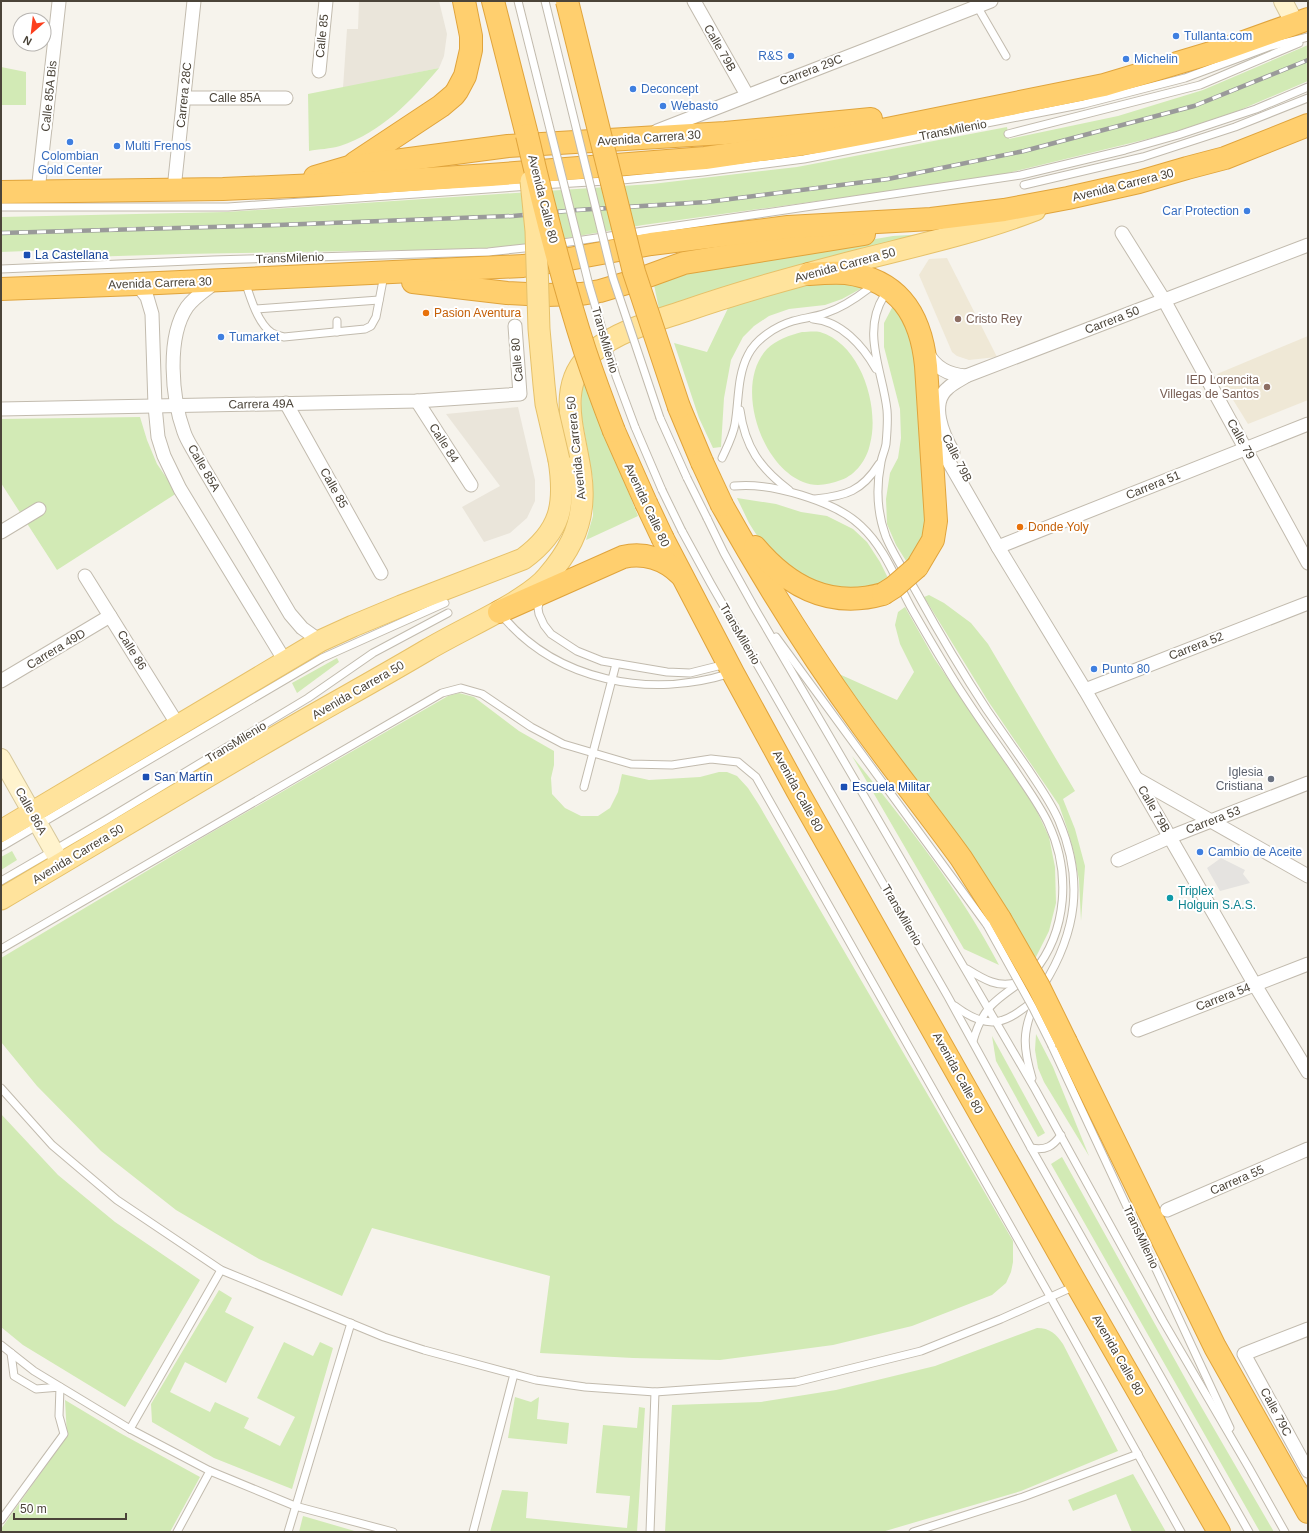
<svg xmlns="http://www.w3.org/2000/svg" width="1309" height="1533" viewBox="0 0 1309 1533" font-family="Arial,sans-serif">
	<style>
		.residential { fill: #eae5da }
		.education { fill: #efe8d6 }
		.green { fill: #d2eab5 }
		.parking { fill: #e5e3e0 }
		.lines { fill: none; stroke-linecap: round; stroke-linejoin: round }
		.lane-casing { stroke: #c2bbae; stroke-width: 9 }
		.street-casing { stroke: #c2bbae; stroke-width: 15 }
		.secondary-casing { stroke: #d6c79b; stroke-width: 20 }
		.primary-casing { stroke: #e6c16a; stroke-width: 23 }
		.highway-casing { stroke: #e0a43c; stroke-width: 24 }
		.lane { stroke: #fff; stroke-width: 7 }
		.street { stroke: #fff; stroke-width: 13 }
		.secondary { stroke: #fff3cd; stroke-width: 18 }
		.primary { stroke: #ffe39c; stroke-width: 21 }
		.highway { stroke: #ffcf6e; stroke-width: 22 }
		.rail-casing { stroke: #9a9a9a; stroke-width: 4.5 }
		.rail { stroke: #fff; stroke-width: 3; stroke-dasharray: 9; stroke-linecap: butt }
		.lane-bridge-casing { stroke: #c2bbae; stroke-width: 9; stroke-linecap: butt }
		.primary-bridge-casing { stroke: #e6c16a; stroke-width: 23; stroke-linecap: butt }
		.highway-bridge-casing { stroke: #e0a43c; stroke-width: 24; stroke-linecap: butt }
		.lane-bridge { stroke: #fff; stroke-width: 7 }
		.primary-bridge { stroke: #ffe39c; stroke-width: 21 }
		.highway-bridge { stroke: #ffcf6e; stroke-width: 22 }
		.shop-dot { fill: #3f7fe0; stroke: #fff; stroke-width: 1.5 }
		.transit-dot { fill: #1a4fb4; stroke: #fff; stroke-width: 1.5 }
		.food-dot { fill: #e8710a; stroke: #fff; stroke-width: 1.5 }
		.education-dot { fill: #8d6e63; stroke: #fff; stroke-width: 1.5 }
		.worship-dot { fill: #6b7280; stroke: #fff; stroke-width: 1.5 }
		.culture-dot { fill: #0f9aa8; stroke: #fff; stroke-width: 1.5 }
		.labels { text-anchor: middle; stroke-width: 4; stroke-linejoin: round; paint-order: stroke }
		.street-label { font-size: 12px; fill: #4b4439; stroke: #fff }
		.shop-label { font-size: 12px; fill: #366cbe; stroke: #fff; text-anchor: start }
		.transit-label { font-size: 12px; fill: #164399; stroke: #fff; text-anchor: start }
		.food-label { font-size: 12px; fill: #c56008; stroke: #fff; text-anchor: start }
		.education-label { font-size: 12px; fill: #785e54; stroke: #fff; text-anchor: start }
		.worship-label { font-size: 12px; fill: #5b616d; stroke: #fff; text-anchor: end }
		.culture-label { font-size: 12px; fill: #0d838f; stroke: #fff; text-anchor: start }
	</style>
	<rect width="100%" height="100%" fill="#f6f3ec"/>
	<g class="residential">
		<path d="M359,1H439L447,34L444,56L439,68L343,88L347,29H358Z"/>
		<path d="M518,407L535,480V501L527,518L510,533L484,542L462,507L500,486L446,414Z"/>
	</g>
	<g class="education">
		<path d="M947,258L997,357L969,360L957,356L952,352L919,275L929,259Z"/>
		<path d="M1308,336V400L1248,424L1217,374Z"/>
	</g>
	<g class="green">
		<path d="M1308,45V81L1226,116L1164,135L1004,174L883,192L643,225L525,245L472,249L183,254L53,258L52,250L1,252V217L226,212L652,184L797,167L1007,127L1009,139L1118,116L1203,90Z"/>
		<path d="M1,67L26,72V105H1Z"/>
		<path d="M439,68C411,101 382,132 340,146C330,149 319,149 309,151L308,94Z"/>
		<path d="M942,233L659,309L653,280L846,244L893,236Z"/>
		<path d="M845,280L864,287L842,299L825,305L789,309L769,316L754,326L743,337L731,360L724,398L721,447L713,448L699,418L674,343L707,352L730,304L793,285Z"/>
		<path d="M895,302L913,335L928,533L908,564L896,545L887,524L886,499L890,473L898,458L901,438L900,409L884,347V323Z"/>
		<path d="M802,332C807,332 814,331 820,332C861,344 880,407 870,444C867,459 856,475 841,480C828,485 815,487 803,482C760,465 734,384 767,349C776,340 790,335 802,332Z"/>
		<path d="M582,376L638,516L586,540L593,516V480L581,413Z"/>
		<path d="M140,417L147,440L157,464L177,493L57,570L1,483V419Z"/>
		<path d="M737,498L776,504L801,512L827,516L853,529L867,542L880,562L889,580C876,585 862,591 848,592C808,593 768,556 749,523C745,515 741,506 737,498Z"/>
		<path d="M929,595L944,603L971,623L988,644L1075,791L1063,799L1075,829L1085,866L1081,921L1079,880L1074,853L1067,828L1059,805L988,701L924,597Z"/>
		<path d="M905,607L934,658L1035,807L1049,837L1055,867L1056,903L1049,931L1035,959C1010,912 980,869 950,826C913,775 876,725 839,674L897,700L914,672L900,644L895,625L898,612Z"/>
		<path d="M337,658L339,662L297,693L292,683Z"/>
		<path d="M459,693L474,697L519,731L554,751V765L551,778L552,794L565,808L581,816H598L610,808L618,792L622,774L649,780L700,777L719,772H727L737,776L748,788L759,805L1013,1241V1262L1011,1272L1006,1283L992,1295L912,1326L833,1345L720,1360L633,1358L540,1353L550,1276L372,1228L342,1296L259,1259L176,1210L101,1151L37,1086L1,1042V958L207,835L448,696Z"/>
		<path d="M852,756C905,822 960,890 999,965L964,949Z"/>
		<path d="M12,851L17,860L1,870V857Z"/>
		<path d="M1036,1034L1053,1067L1089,1156L1044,1082L1038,1068L1035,1050Z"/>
		<path d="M992,1036L1045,1133L1038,1137L996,1061Z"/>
		<path d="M1,1114L58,1175L115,1222L200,1280L125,1407L23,1345L1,1327Z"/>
		<path d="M1062,1157L1195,1396L1274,1532H1260L1051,1164Z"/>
		<path d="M219,1290L232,1298L225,1312L254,1327L226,1383L185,1362L170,1392L210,1412L215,1402L249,1418L244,1428L280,1446L295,1417L257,1398L284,1342L313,1356L320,1342L333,1348L292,1489L214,1458L152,1422L151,1404Z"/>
		<path d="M1037,1328C1050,1328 1056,1334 1063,1344L1118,1451L1021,1491L882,1532H665L672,1405L761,1402L836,1390L935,1366Z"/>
		<path d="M515,1397L531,1402L539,1397L537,1419L569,1423L567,1444L508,1438Z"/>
		<path d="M65,1400L120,1433L200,1477L170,1532H1V1529L67,1436Z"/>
		<path d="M639,1407L645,1408L637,1532H490L502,1490L528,1492L526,1518L627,1528L630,1496L596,1493L603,1425L637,1428Z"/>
		<path d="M1133,1474L1166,1532H1132L1116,1494L1073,1511L1068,1500Z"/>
		<path d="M303,1516L358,1532H299Z"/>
	</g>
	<path class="parking" d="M1221,858L1245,870L1243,874L1250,883L1220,891L1207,868Z"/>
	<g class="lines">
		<defs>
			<g id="lane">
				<path d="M977,6L1006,56"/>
				<path d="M1008,134L1200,85L1299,43"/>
				<path d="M541,185L622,180L703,172L804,159L1084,104L1185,78L1271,46L1308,37"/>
				<path d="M1024,185L1143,157L1235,127L1308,98"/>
				<path d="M1,207H228L531,186"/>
				<path d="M556,244L1021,175L1125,150L1178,135L1256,109L1308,87"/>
				<path d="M1,269L213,260L488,252L534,247"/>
				<path d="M245,281C250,297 258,324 272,333C276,335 281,336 284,337L365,329L371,326L376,317L384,275"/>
				<path d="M884,296C861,332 883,372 887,410C888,421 887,433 886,444C885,450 882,456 881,462C876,487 877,513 886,537C894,556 907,575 917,593C939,633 962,672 987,710C1001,730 1014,749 1028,769C1039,786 1051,802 1059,821C1084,880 1077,932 1043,986"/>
				<path d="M256,309L379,300"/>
				<path d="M813,319C841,321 863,346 876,369"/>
				<path d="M337,321V332"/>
				<path d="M740,410C745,447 760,468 789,490"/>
				<path d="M660,418L687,478"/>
				<path d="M635,427L662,490"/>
				<path d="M722,458C727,447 733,436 735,424C739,401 737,376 748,355C756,339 776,326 793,321C804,318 815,317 826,313C841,308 855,299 868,289"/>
				<path d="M734,486C770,482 835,501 861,526C886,549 897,583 913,611C924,630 935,649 946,667C967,703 992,736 1015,770C1026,787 1039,804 1048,823C1071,871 1068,931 1033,973"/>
				<path d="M815,499C846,496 862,491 879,464"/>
				<path d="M707,518L724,553L754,607L1035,1089L1163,1321L1249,1468L1285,1532"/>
				<path d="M682,531L711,584L947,995L1031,1148L1249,1532"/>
				<path d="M540,599L538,608L539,614L544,625L551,634L577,651L602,661L667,672L690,673L726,664"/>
				<path d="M500,613C555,682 651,699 731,673"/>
				<path d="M776,637L987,925"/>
				<path d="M584,787L616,664"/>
				<path d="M1,847L322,658L445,603"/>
				<path d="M1,881L106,820L308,698L373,653L448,613"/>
				<path d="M1,949L442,693L461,688L482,694L531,727L563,744L631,764L672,765L711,759L738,762L756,777L1051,1298L1181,1532"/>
				<path d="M967,969C983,979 999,989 1018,982"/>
				<path d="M955,1006C988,1031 1006,1025 1035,999"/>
				<path d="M973,1041C983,1006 996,1000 1024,980"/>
				<path d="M1052,1046L1230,1428"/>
				<path d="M1032,1078C1023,1048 1022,1031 1035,1003"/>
				<path d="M1,1088L52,1145L117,1200L221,1270L384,1337L424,1350L536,1380L585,1387L655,1392L796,1382L921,1351L1001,1319L1075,1286"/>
				<path d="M1031,1148C1046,1151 1053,1146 1061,1135"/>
				<path d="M1,1345L34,1371L130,1429L210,1471L295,1506L393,1532"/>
				<path d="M130,1429L221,1270"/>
				<path d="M1,1520L64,1434L59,1416L60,1387L36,1389L14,1376L11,1353"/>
				<path d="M177,1532L210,1471"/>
				<path d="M288,1532L351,1323"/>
				<path d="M473,1532L514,1374"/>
				<path d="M650,1532L655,1392"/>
				<path d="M913,1532L1023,1497L1138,1454"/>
			</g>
			<g id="street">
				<path d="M694,1L747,95"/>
				<path d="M319,71L326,1"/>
				<path d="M184,98H286"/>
				<path d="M657,131L991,1"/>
				<path d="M174,189L194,1"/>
				<path d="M38,191L59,2"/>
				<path d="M1122,233L1164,300L1308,563"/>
				<path d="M217,281C207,289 194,297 187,307C166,338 172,399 184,432C187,441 193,449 197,457L290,614L302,628L320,641"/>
				<path d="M137,284L147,297L152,314L155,406L158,437L164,456L180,489L285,661"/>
				<path d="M927,352C935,368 949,375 966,376L1308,245"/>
				<path d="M417,401L471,485"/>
				<path d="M286,403L381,573"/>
				<path d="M1,409L417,401L520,394L515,326"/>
				<path d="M934,436L998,547L1085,690L1255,985L1308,1072"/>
				<path d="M953,452C943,435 929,403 948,388C953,383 960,380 966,376"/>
				<path d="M1,532L39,509"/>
				<path d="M998,547L1308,424"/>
				<path d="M85,576L178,725"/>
				<path d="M1,681L110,616"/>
				<path d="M1085,690L1308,603"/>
				<path d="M1137,779L1308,876"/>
				<path d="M1118,860L1170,837L1308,783"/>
				<path d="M1138,1030L1308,964"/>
				<path d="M1167,1210L1308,1149"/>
				<path d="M1308,1329L1244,1354L1308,1471"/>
			</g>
			<g id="secondary">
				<path d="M1283,1L1295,24"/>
				<path d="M1,758L61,864"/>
			</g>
			<g id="primary">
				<path d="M1,831L320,641L353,626L401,606L523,559C561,531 566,505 559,460"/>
				<path d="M1,899C106,837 210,774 315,714C352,693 390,672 427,650C456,633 487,619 515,602C527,594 538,588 547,577C567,554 581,530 582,499C585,449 547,391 593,352C617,331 655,321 685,311C742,291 801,275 860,260C919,245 978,232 1035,210"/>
			</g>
			<g id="highway">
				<path d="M493,1L527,135"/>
				<path d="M355,163L441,106L454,95L457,91L465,76L471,50V36L464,1"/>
				<path d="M315,177L349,167L508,146L725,133L871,119"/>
				<path d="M1,192L223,189L363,183L490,175L705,158L823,141L887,129L1104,85L1224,49L1308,19"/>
				<path d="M809,274C821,273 834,272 846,273C899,280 921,315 926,366L936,521L933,540L917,567"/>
				<path d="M413,282L507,293L546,295L581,294L600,291L637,280L684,263L864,234"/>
				<path d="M1,289L137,284L523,266L569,259L651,244L788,227L931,219L1004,210L1068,198L1139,182L1187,168L1225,158L1308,125"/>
				<path d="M679,407L702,462"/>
				<path d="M614,431L646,503"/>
				<path d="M722,505C765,582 811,656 863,727C895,771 929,814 961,858C974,878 987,899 1000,919"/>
				<path d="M663,539L733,673L798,792L1077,1285L1219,1532"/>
				<path d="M755,547C789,587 830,609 883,594"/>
				<path d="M499,612L623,557C644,552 665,559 680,574"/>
				<path d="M1066,1042L1215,1347L1308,1512"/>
			</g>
		</defs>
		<use href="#lane" class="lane-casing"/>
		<use href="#street" class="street-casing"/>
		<use href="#secondary" class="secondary-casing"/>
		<use href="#primary" class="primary-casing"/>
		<use href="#highway" class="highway-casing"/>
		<use href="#lane" class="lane"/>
		<use href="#street" class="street"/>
		<use href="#secondary" class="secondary"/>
		<use href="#primary" class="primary"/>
		<use href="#highway" class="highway"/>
		<defs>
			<path id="rail" d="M1,233L278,225L513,216L577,210L707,202L888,179L1024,151L1194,106L1308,60"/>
		</defs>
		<use href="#rail" class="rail-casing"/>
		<use href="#rail" class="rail"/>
		<defs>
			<g id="lane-bridge">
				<path d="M518,1L589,285L616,376L635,427"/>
				<path d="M545,1L613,278L660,418"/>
				<path d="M687,478L707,518"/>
				<path d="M662,490L682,531"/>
				<path d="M987,925L1033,1008L1052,1046"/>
			</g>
			<path id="primary-bridge" d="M531,181L536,231L539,329L544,385L546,404L559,460"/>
			<g id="highway-bridge">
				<path d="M567,1L634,272L679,407"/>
				<path d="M527,135C544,208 562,280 585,351C594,378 604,405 614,431"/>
				<path d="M702,462L722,505"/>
				<path d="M646,503L663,539"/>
				<path d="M883,594L894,587L917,567"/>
				<path d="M1000,919L1039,987L1066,1042"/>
			</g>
		</defs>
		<use href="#lane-bridge" class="lane-bridge-casing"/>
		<use href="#primary-bridge" class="primary-bridge-casing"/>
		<use href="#highway-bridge" class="highway-bridge-casing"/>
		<use href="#lane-bridge" class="lane-bridge"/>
		<use href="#primary-bridge" class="primary-bridge"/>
		<use href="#highway-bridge" class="highway-bridge"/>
	</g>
	<g class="shop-dot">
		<circle cx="1176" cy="36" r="4"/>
		<circle cx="791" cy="56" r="4"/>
		<circle cx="1126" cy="59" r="4"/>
		<circle cx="633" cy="89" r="4"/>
		<circle cx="663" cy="106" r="4"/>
		<circle cx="70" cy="142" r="4"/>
		<circle cx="117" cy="146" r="4"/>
		<circle cx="1247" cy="211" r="4"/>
		<circle cx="221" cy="337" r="4"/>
		<circle cx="1094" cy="669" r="4"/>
		<circle cx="1200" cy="852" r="4"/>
	</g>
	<g class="transit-dot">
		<rect x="23" y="251" width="8" height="8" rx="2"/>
		<rect x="142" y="773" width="8" height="8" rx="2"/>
		<rect x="840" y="783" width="8" height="8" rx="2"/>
	</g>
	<g class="food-dot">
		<circle cx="426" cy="313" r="4"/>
		<circle cx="1020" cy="527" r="4"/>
	</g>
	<g class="education-dot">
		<circle cx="958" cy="319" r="4"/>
		<circle cx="1267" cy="387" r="4"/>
	</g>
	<circle class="worship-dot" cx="1271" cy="779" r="4"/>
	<circle class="culture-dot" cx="1170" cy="898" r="4"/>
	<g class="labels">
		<g class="street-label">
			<text transform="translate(322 36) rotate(-84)" y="4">Calle 85</text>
			<text transform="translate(720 48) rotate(60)" y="4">Calle 79B</text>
			<text transform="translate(811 70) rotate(-21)" y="4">Carrera 29C</text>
			<text transform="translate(184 95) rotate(-84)" y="4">Carrera 28C</text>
			<text transform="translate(49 96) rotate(-84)" y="4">Calle 85A Bis</text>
			<text x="235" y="102">Calle 85A</text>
			<text transform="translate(953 130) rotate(-11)" y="4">TransMilenio</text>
			<text transform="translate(649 138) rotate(-4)" y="4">Avenida Carrera 30</text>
			<text transform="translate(1123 185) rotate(-14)" y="4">Avenida Carrera 30</text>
			<text transform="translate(543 199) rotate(76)" y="4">Avenida Calle 80</text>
			<text transform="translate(290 258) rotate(-2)" y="4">TransMilenio</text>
			<text transform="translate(845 265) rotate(-15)" y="4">Avenida Carrera 50</text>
			<text transform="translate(160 283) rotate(-2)" y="4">Avenida Carrera 30</text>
			<text transform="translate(1112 320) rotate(-21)" y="4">Carrera 50</text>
			<text transform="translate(605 340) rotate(74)" y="4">TransMilenio</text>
			<text transform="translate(517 360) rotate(-95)" y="4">Calle 80</text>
			<text transform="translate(261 404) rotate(-1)" y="4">Carrera 49A</text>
			<text transform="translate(1241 439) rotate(61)" y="4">Calle 79</text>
			<text transform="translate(444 443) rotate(57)" y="4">Calle 84</text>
			<text transform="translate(576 448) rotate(-96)" y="4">Avenida Carrera 50</text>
			<text transform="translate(957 458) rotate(63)" y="4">Calle 79B</text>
			<text transform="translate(204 468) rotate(60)" y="4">Calle 85A</text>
			<text transform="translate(1153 485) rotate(-22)" y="4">Carrera 51</text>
			<text transform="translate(334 488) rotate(61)" y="4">Calle 85</text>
			<text transform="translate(647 505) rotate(65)" y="4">Avenida Calle 80</text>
			<text transform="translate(740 634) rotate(60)" y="4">TransMilenio</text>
			<text transform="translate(1196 646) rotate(-21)" y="4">Carrera 52</text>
			<text transform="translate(56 649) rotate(-31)" y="4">Carrera 49D</text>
			<text transform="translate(132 650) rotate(58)" y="4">Calle 86</text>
			<text transform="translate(358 690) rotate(-30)" y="4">Avenida Carrera 50</text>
			<text transform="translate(236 742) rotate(-31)" y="4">TransMilenio</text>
			<text transform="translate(798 791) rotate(61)" y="4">Avenida Calle 80</text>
			<text transform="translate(1154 809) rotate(60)" y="4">Calle 79B</text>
			<text transform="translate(31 811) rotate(61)" y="4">Calle 86A</text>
			<text transform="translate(1213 820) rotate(-21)" y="4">Carrera 53</text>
			<text transform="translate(78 854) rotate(-31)" y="4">Avenida Carrera 50</text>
			<text transform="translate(902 915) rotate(60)" y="4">TransMilenio</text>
			<text transform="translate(1223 997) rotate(-21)" y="4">Carrera 54</text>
			<text transform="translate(958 1073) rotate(61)" y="4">Avenida Calle 80</text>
			<text transform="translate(1237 1180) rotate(-23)" y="4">Carrera 55</text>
			<text transform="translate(1141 1237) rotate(65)" y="4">TransMilenio</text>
			<text transform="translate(1118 1355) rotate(60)" y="4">Avenida Calle 80</text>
			<text transform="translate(1276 1412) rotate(62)" y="4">Calle 79C</text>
		</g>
		<g class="shop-label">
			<text x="1184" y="40">Tullanta.com</text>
			<text x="783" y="60" text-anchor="end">R&amp;S</text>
			<text x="1134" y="63">Michelin</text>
			<text x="641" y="93">Deconcept</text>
			<text x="671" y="110">Webasto</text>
			<text x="125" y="150">Multi Frenos</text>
			<text x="70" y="160" text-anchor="middle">Colombian<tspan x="70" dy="14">Gold Center</tspan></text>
			<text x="1239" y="215" text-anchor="end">Car Protection</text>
			<text x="229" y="341">Tumarket</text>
			<text x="1102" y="673">Punto 80</text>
			<text x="1208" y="856">Cambio de Aceite</text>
		</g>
		<g class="transit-label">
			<text x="35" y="259">La Castellana</text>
			<text x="154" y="781">San Martín</text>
			<text x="852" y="791">Escuela Militar</text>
		</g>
		<g class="food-label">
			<text x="434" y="317">Pasion Aventura</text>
			<text x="1028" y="531">Donde Yoly</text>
		</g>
		<g class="education-label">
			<text x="966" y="323">Cristo Rey</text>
			<text x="1259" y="384" text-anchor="end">IED Lorencita<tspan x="1259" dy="14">Villegas de Santos</tspan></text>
		</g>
		<g class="worship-label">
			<text x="1263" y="776">Iglesia<tspan x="1263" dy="14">Cristiana</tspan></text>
		</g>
		<g class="culture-label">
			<text x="1178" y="895">Triplex<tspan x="1178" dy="14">Holguin S.A.S.</tspan></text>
		</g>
	</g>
	<rect width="1309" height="1533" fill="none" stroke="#4b4439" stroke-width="4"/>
	<g transform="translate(32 32) rotate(208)"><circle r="19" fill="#ffffff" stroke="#b7b4b0"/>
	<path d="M0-3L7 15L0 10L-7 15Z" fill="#fc3f1d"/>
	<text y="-6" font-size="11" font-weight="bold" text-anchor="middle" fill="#4b4439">N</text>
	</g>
	<path d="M14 1513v6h112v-6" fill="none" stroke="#4b4439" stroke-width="2"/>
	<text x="20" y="1513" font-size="12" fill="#4b4439" stroke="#ffffff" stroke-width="3" paint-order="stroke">50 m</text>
</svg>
